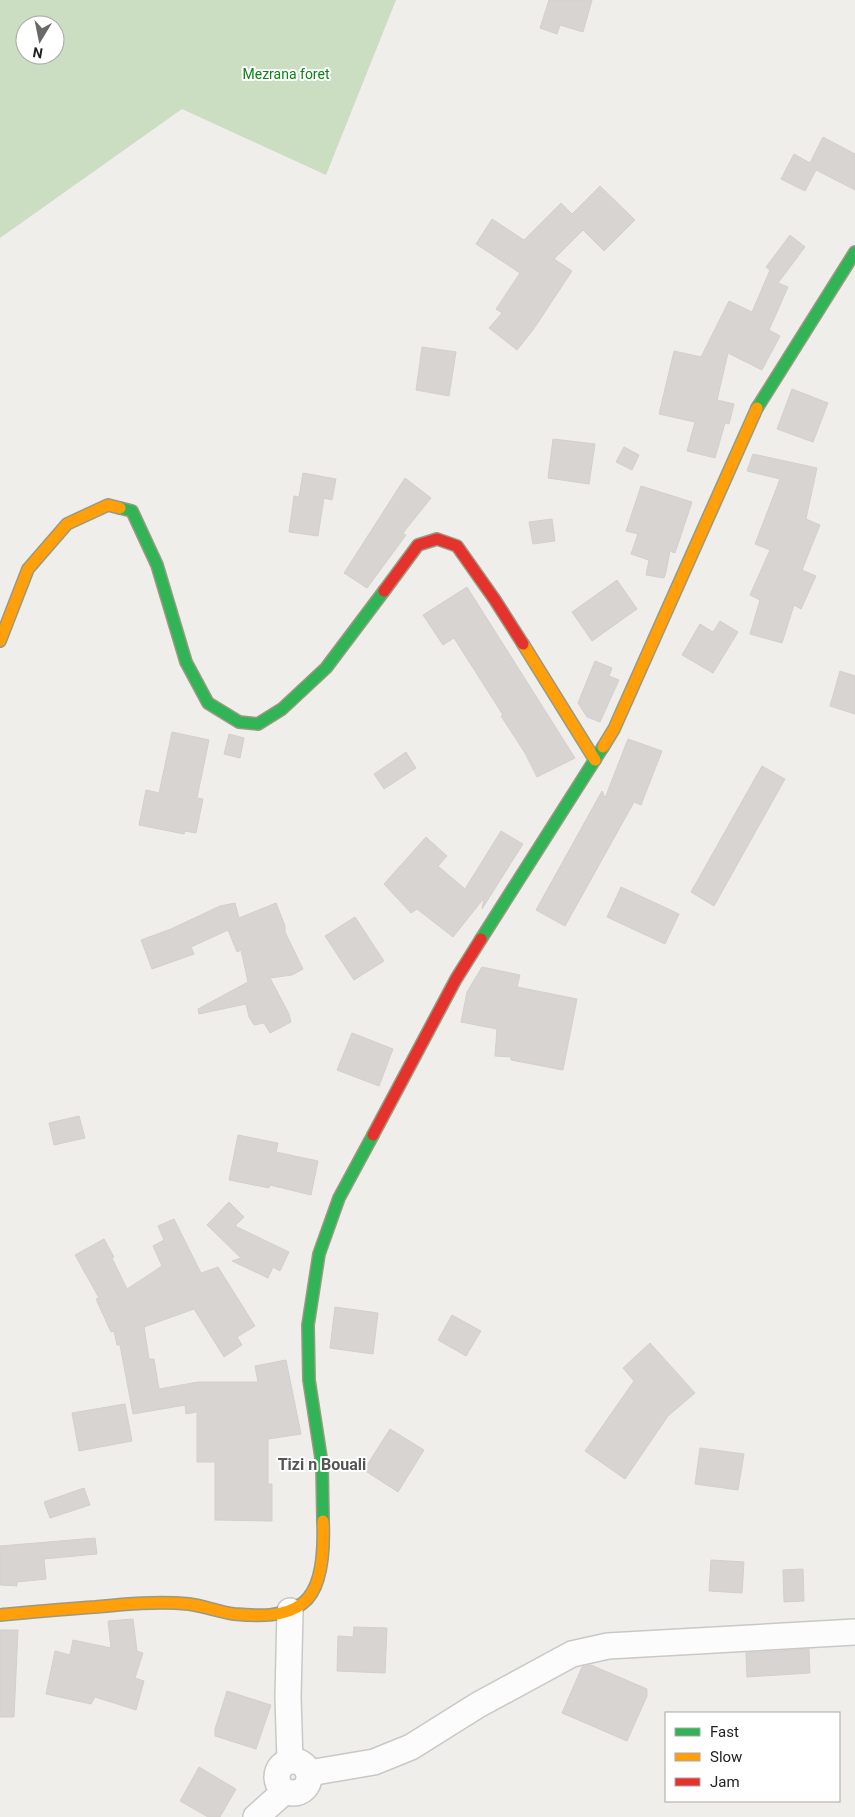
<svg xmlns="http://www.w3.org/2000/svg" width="855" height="1817" viewBox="0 0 855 1817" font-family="Roboto,sans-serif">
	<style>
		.forest { fill: #cbdec1; fill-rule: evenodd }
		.building { fill: #d7d4d2; stroke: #d3d0cc }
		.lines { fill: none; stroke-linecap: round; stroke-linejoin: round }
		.street-casing { stroke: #c9c8c7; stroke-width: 28 }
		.fast-casing { stroke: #999a82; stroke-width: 14 }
		.slow-casing { stroke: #999a82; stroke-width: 14 }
		.jam-casing { stroke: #999a82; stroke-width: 14 }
		.street { stroke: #fdfcfc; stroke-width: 25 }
		.fast { stroke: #30b455; stroke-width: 11 }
		.slow { stroke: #ff9f0a; stroke-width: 11 }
		.jam { stroke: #e5322d; stroke-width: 11 }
		.labels { text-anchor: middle; stroke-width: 4; stroke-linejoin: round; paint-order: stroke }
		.park-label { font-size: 14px; fill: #0c8416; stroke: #fff }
		.quarter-label { font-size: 16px; font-weight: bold; fill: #555; stroke: #fff }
	</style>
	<rect width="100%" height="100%" fill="#f0eeeb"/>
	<path class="forest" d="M0,0H396L326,175L182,109L0,238ZM25,25H55V55H25Z"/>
	<g class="building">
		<path d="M549,0H592L583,32L560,25L557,34L540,28Z"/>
		<path d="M823,137L855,154V190L816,170L805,191L781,179L794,154L810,163Z"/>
		<path d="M600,186L635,220L604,251L583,230L554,259L572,271L533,330L517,350L489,328L502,313L496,309L520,273L476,244L492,219L524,240L561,203L572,214Z"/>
		<path d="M790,235L805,247L778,283L788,287L769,330L780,336L762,370L728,353L717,400L734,404L729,424L725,423L715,458L687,451L695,422L659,414L674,351L701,357L729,301L752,312L770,270L766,267Z"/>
		<path d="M422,347L456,352L449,396L416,390Z"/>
		<path d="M792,389L828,403L813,442L777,429Z"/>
		<path d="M553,439L595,444L589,484L548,478Z"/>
		<path d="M624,447L639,455L632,470L616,462Z"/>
		<path d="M753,454L817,468L806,519L820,525L802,570L816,576L801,609L794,605L782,643L750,634L760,600L750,595L770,550L755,544L780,479L747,471Z"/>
		<path d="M303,473L336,479L332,500L324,498L318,536L289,532L294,496L299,497Z"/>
		<path d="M405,478L431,498L403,533L406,535L367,588L344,573Z"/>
		<path d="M641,486L692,502L675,553L670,551L666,572L664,578L646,575L649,560L631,554L638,534L626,531Z"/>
		<path d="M552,519L555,541L533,544L529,522Z"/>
		<path d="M617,580L637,609L592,641L572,612Z"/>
		<path d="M467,587L575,758L537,777L525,753L501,716L503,715L454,638L443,645L423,615Z"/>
		<path d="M720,621L738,632L713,673L682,655L700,624L713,632Z"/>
		<path d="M595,661L612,668L609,676L619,680L600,722L587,717L578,703Z"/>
		<path d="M840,671L855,676V714L830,706Z"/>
		<path d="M172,732L209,740L197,798L203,799L196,833L185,831L184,834L139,825L146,790L159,793Z"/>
		<path d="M229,734L244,738L240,758L224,754Z"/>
		<path d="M628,739L662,751L641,805L634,802L565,926L536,910L602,791L605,798Z"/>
		<path d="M406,752L416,768L384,789L374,774Z"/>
		<path d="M762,766L785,779L714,906L691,892Z"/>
		<path d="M501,831L523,844L482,909L484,898L453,937L417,909L411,913L384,884L426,837L447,856L438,866L465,889Z"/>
		<path d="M621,887L679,914L665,944L607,917Z"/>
		<path d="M235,903L239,918L276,903L285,926V932L303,969L292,975L270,978L289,1014L291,1022L270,1033L264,1023L254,1025L249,1017L246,1004L199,1014L198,1009L248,982L241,950L237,952L228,930L191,947L194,954L152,969L141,940L171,929L220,906Z"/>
		<path d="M355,917L384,961L354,980L325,936Z"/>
		<path d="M482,967L520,975L517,987L577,999L563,1070L511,1060V1057L495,1056L497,1029L461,1022L467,992Z"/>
		<path d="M352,1033L393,1049L379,1086L337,1070Z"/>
		<path d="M79,1116L85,1138L54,1145L49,1123Z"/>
		<path d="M238,1135L278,1143L276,1152L318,1161L311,1195L270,1185L269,1188L229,1180Z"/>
		<path d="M229,1202L244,1217L235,1226L289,1252L280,1271L273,1267L268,1278L232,1261L241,1258L207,1225Z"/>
		<path d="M174,1219L201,1273L218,1267L255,1326L237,1337L242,1345L224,1357L194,1309L144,1327L149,1359H154L159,1389L198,1382H258L255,1366L286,1360L301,1434L268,1439V1484H272V1521L215,1520V1462H197V1412L186,1414L185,1405L133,1414L120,1345H117L114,1331L111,1332L96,1299L99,1298L75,1255L104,1239L114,1257L112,1258L127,1289L162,1266L153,1246L164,1240L158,1226Z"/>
		<path d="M335,1307L378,1313L373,1354L330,1348Z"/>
		<path d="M452,1315L481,1331L466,1356L438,1340Z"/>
		<path d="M650,1343L695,1393L668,1416L625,1479L585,1451L634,1381L623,1368Z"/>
		<path d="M125,1404L132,1441L79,1451L72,1413Z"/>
		<path d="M390,1429L424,1450L398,1492L364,1470Z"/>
		<path d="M700,1448L744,1454L738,1490L695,1484Z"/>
		<path d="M84,1488L90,1505L50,1518L44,1502Z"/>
		<path d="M95,1538L97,1554L44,1559L46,1579L17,1582V1586L0,1585V1546Z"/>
		<path d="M711,1560L744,1562L742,1593L709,1591Z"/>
		<path d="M803,1569L804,1601L784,1602L783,1570Z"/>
		<path d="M133,1619L137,1651L143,1653L135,1678L144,1681L136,1710L95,1697L91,1704L46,1694L55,1651L70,1655L73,1640L111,1648L108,1621Z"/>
		<path d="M354,1627L387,1628L385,1673L337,1671L338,1636L353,1637Z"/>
		<path d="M0,1630H18L14,1717H0Z"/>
		<path d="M809,1649L810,1673L747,1677L746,1653Z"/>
		<path d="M591,1665L647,1689V1696L627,1741L562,1713L582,1667Z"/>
		<path d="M227,1691L271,1705L256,1749L215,1736V1729Z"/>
		<path d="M199,1767L236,1789L220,1817H208L180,1801Z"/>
	</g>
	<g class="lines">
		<defs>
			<g id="street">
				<path d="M290,1611L288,1697L290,1761"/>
				<circle cx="293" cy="1777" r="16"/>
				<path d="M309,1773L374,1762L411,1747L478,1705L572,1654L608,1646L855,1632"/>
				<path d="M256,1817L284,1792"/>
			</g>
			<g id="fast">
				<path d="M757,408L855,252"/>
				<path d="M120,508L132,511L157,565L186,662L208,703L239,722L258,724L282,709L326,668L384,591"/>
				<path d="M481,939L603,747"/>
				<path d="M323,1521L322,1464L309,1380L308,1325L319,1254L339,1198L373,1135"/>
			</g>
			<g id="slow">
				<path d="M0,641L28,569L67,524L108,505L120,508"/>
				<path d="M523,644L595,760"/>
				<path d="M603,747L614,729L757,408"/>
				<path d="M0,1615C32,1612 63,1609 95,1607C126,1604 158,1601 189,1604C204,1606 219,1612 234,1614C256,1616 285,1618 303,1603C324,1587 324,1545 323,1521"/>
			</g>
			<g id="jam">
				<path d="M384,591L418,545L437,539L457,546L495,600L523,644"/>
				<path d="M373,1135L456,979L481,939"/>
			</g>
		</defs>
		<use href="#street" class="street-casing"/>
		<use href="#fast" class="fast-casing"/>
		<use href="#slow" class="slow-casing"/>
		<use href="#jam" class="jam-casing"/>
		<use href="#street" class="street"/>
		<use href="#fast" class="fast"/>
		<use href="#slow" class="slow"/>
		<use href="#jam" class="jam"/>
	</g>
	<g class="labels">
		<g class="park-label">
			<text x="286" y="79">Mezrana foret</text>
		</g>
		<g class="quarter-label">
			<text x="322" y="1470">Tizi n Bouali</text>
		</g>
	</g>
	<rect x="665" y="1712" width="175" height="90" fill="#ffffff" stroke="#a7a7a7"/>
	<rect x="675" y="1728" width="25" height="8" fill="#30b455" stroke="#a7a7a7"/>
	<text x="710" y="1737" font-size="15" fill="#222222">Fast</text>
	<rect x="675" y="1753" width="25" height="8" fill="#ff9f0a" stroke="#a7a7a7"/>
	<text x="710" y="1762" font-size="15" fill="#222222">Slow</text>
	<rect x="675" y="1778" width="25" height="8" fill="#e5322d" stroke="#a7a7a7"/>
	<text x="710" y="1787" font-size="15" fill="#222222">Jam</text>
	<g transform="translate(40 40) rotate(190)"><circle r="24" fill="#ffffff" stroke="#a7a7a7"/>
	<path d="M0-4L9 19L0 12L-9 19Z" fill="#6a6968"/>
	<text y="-8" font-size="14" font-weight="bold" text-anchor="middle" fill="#222222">N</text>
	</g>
</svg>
